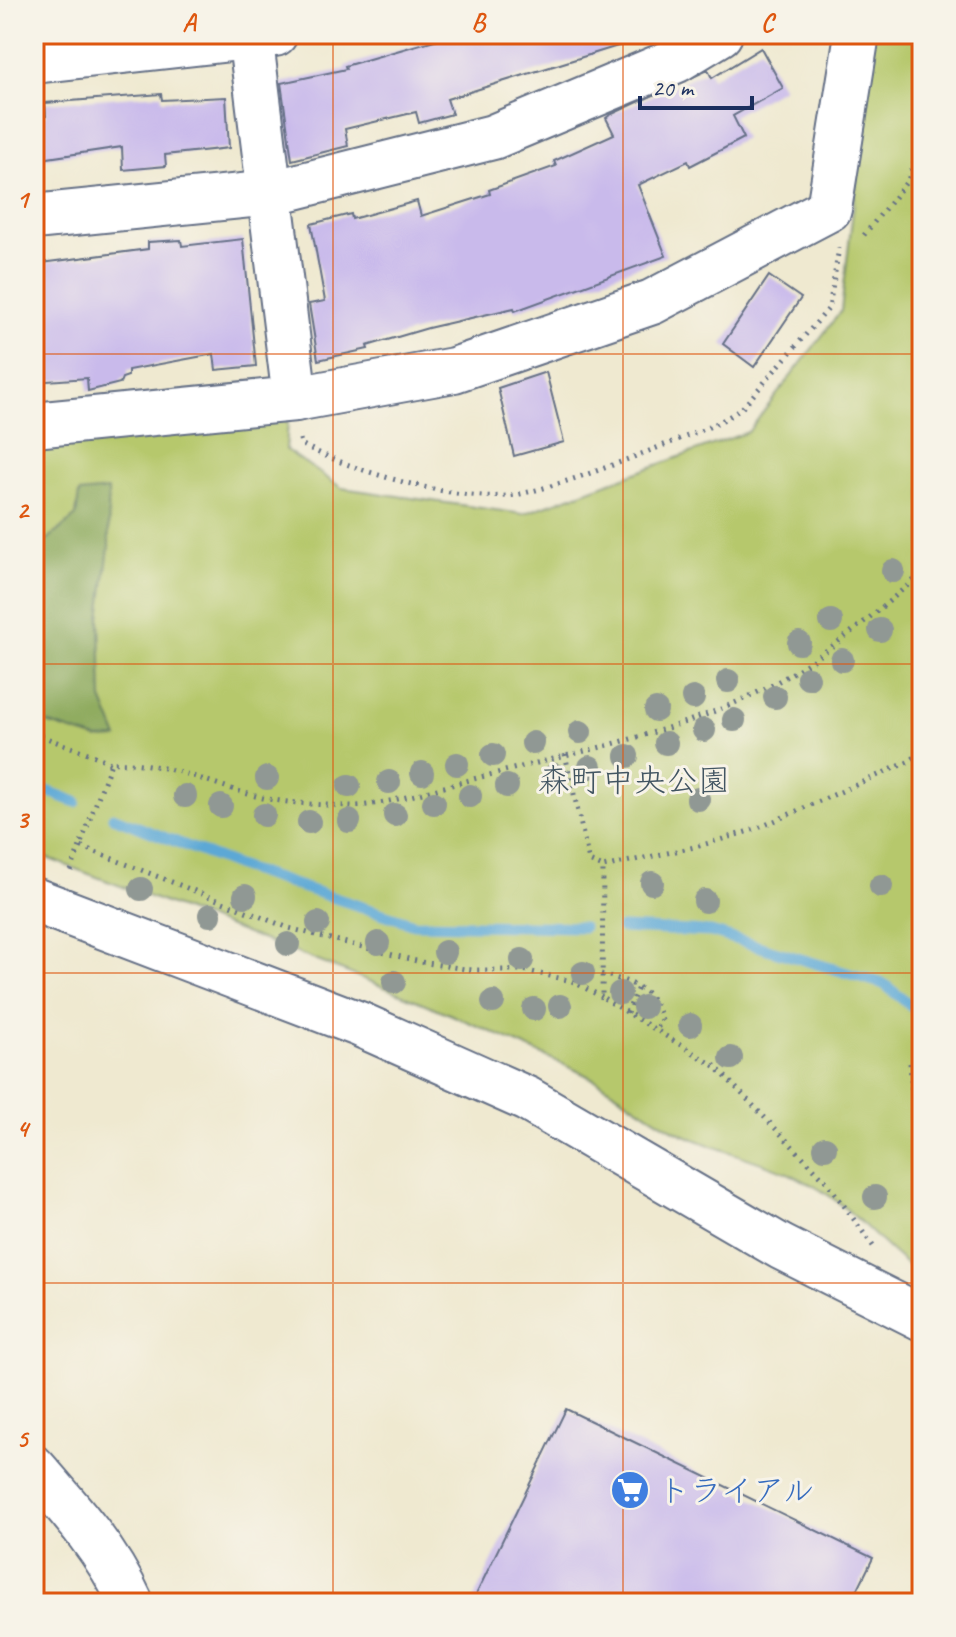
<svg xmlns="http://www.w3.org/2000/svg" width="956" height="1637" viewBox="0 0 956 1637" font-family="Caveat,'Klee One',sans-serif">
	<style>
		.green { fill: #b6c86c; stroke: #687c65; stroke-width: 2 }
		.forest { fill: #90ac60; stroke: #566e5f; stroke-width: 2 }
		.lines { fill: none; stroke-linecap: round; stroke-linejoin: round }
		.stream { stroke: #5ca8d5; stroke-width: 11 }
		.building { fill: #c9baeb }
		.minor-casing { stroke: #657086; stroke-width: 48 }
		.path { stroke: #657086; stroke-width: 5; stroke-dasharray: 2 6; stroke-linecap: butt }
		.minor { stroke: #fff; stroke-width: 44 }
		.tree { fill: #909894 }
		.grid { fill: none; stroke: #de5710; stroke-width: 2; stroke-opacity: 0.55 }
		.labels { text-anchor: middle; stroke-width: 6; stroke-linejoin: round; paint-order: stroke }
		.park-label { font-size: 32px; fill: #425562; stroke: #f7f3e8 }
		.shop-label { font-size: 32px; fill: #366cbe; stroke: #f7f3e8; text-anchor: start }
		.neatline { fill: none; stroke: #de5710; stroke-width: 3 }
		.grid-label { font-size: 26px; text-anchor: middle; font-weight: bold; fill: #de5710 }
	</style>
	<rect width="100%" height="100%" fill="#f7f3e8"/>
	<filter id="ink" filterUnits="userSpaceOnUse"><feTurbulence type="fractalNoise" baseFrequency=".0125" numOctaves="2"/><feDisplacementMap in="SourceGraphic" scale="16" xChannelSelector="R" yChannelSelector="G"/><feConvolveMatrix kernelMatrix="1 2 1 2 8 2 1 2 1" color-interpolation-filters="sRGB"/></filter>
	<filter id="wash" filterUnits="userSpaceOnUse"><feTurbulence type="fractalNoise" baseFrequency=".006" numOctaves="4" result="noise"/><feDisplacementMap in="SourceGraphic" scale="32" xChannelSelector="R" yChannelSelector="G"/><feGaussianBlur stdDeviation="1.8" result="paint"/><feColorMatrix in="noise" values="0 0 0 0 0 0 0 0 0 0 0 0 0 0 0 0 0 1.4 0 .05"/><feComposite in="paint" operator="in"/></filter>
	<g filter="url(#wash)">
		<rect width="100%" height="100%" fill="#efe9d0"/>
		<path class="green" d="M874,34H922V1276C887,1252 863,1220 831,1197C784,1163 727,1156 676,1131C644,1114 616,1090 584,1074C405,989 218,924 34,853V448L288,421L286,450L342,488L523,514L748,432L841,311Z"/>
		<path class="forest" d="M108,490L109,547L100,618L102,699L118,738L97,739L34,719V534L47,540L76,516L79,493Z"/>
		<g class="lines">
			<g class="stream">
				<path d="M34,786L76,802"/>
				<path d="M113,817L240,867L414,924L583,927"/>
				<path d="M622,928L711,932L884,984L922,1015"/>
			</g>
		</g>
		<g id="blocks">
			<g class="building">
				<path d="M455,34H633L634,41L447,99L452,114L419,123L416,112L345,129L348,146L292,160L281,83L346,69L345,66Z"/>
				<path d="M761,48L783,88L733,116L744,138L690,166L688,161L638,185L666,256L515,311L514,308L428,328L367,346L368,349L318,360L309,304L325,301L311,224L351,214L352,219L417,201L421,216L490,194L489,190L556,166L554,161L614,134L606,118L610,115L708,70L712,78Z"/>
				<path d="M161,94L162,100L226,97L229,148L165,155L166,166L123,170L122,147L34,160V117L46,116L45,103Z"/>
				<path d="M243,239L256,366L216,370L214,354L128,370V376L122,378L120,383L88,391L87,378L34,382V264L148,249V242L181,240L182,246Z"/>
				<path d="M769,276L801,298L754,367L723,344Z"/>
				<path d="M546,372L564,442L514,456L498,388Z"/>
				<path d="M566,1409L873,1558L851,1603H472Z"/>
			</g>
		</g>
	</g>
	<g filter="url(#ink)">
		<use href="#blocks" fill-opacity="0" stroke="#657086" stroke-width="2"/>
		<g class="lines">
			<defs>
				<g id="minor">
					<path d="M250,34L295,399"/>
					<path d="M34,61L275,34"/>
					<path d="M34,217L271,193L493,137L677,60L720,34"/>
					<path d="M34,425L295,399L454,370L652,302L829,209L857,34"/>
					<path d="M34,900L359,1024L527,1099L781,1247L922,1318"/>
					<path d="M34,1468C71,1510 108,1552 131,1603"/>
				</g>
			</defs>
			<use href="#minor" class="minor-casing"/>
			<g class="path">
				<path d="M864,235L908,180L922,140"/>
				<path d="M300,439L301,444C348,470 467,506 520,494C564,484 611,466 654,449C684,437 716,427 742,408L829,308L839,248"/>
				<path d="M34,732C59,745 86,750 110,763"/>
				<path d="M565,754L589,861L603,867"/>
				<path d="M71,871L80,846"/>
				<path d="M601,974C631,982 655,988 662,1021L656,1030"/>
				<path d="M602,997L572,981L523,970H472L420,962L289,928L80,846L111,763C166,760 210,785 263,798C292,804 324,805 353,806C385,806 455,783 489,775C585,750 689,731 777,682C830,652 876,613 922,573"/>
				<path d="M627,1013L639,985"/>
				<path d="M910,1063L912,1092L922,1116"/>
				<path d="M873,1246L827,1182L715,1066L602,997L603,867L699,846L756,829L908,762L922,752"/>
			</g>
			<use href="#minor" class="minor"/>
		</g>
		<g class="tree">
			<circle cx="893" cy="571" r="12"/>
			<circle cx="831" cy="621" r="12"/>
			<circle cx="880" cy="630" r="12"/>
			<circle cx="799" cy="643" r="12"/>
			<circle cx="842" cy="660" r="12"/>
			<circle cx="808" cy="678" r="12"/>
			<circle cx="728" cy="681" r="12"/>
			<circle cx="775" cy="697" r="12"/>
			<circle cx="693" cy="698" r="12"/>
			<circle cx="656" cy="710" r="12"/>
			<circle cx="734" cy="720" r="12"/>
			<circle cx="704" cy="730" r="12"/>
			<circle cx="580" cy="732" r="12"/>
			<circle cx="533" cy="743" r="12"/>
			<circle cx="666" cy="743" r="12"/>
			<circle cx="493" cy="755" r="12"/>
			<circle cx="627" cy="756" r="12"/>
			<circle cx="457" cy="764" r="12"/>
			<circle cx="590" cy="767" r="12"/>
			<circle cx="422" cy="773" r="12"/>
			<circle cx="555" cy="775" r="12"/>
			<circle cx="267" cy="778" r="12"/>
			<circle cx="389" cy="782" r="12"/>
			<circle cx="349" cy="786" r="12"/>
			<circle cx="507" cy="786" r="12"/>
			<circle cx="185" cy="796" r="12"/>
			<circle cx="470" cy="796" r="12"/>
			<circle cx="698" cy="799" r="12"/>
			<circle cx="434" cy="803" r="12"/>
			<circle cx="221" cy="806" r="12"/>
			<circle cx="264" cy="815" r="12"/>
			<circle cx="395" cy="815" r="12"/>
			<circle cx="349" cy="821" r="12"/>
			<circle cx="309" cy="822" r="12"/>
			<circle cx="652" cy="883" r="12"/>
			<circle cx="881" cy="886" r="12"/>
			<circle cx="141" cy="889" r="12"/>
			<circle cx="245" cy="896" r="12"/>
			<circle cx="705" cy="901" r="12"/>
			<circle cx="210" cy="915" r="12"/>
			<circle cx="318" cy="923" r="12"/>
			<circle cx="378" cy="943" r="12"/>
			<circle cx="288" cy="944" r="12"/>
			<circle cx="445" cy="952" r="12"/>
			<circle cx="522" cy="960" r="12"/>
			<circle cx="583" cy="973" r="12"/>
			<circle cx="394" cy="982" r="12"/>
			<circle cx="620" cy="993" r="12"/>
			<circle cx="493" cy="1002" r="12"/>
			<circle cx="560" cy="1006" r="12"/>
			<circle cx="644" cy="1007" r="12"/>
			<circle cx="534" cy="1009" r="12"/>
			<circle cx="690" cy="1025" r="12"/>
			<circle cx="731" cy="1058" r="12"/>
			<circle cx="825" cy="1148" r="12"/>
			<circle cx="875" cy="1197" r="12"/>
		</g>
	</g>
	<path class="grid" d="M333,34V1603M623,34V1603M34,354H922M34,664H922M34,973H922M34,1283H922"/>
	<defs>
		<symbol id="supermarket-disc" viewBox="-11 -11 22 22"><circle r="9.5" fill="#3f7fe0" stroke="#f7f3e8"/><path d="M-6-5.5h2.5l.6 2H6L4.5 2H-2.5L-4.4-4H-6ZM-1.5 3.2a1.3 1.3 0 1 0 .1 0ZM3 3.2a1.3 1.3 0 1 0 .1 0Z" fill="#fff"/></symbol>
	</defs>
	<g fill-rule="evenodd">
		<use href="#supermarket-disc" x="608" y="1468" width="44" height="44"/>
	</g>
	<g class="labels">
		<g class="park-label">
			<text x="634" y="791">森町中央公園</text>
		</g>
		<g class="shop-label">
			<text x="658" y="1501">トライアル</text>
		</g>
	</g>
	<rect width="956" height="1637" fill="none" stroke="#f7f3e8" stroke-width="88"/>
	<path d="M640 96v12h112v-12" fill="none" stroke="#1b2f5e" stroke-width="4"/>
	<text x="652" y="96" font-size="24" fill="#1b2f5e" stroke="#f7f3e8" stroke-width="6" paint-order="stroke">20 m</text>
	<rect x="44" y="44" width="868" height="1549" class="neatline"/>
	<g class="grid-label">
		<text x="189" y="31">A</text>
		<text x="478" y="31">B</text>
		<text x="767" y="31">C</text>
		<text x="22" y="208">1</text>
		<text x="22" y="518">2</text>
		<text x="22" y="828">3</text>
		<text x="22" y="1137">4</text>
		<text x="22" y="1447">5</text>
	</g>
</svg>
